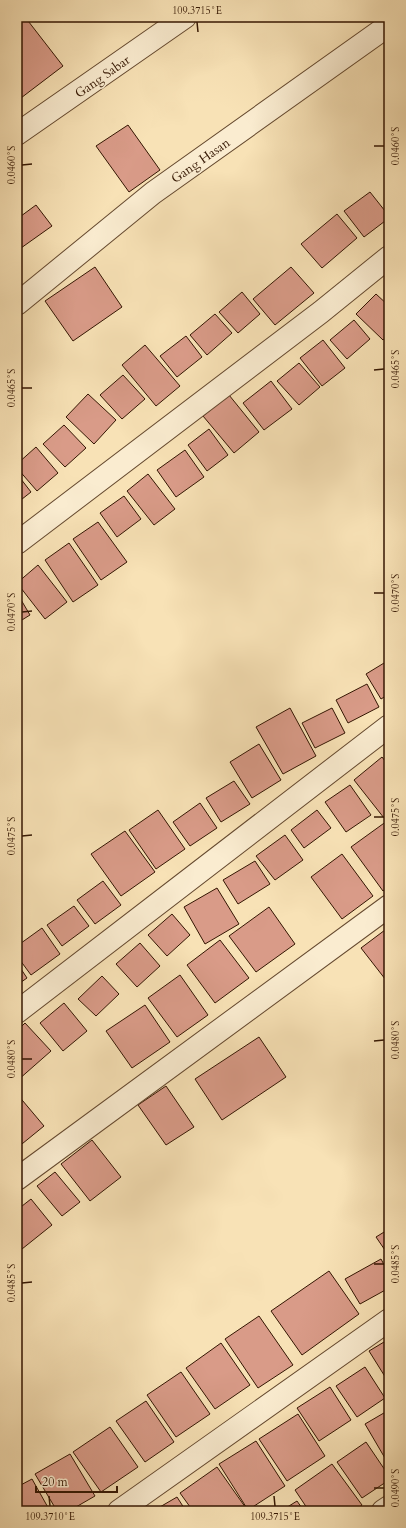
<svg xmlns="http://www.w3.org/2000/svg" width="406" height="1528" viewBox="0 0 406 1528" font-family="Cardo,serif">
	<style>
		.building { fill: #d99b88; stroke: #341602 }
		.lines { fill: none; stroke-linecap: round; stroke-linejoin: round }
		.street-casing { stroke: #65492f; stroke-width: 24 }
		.street { stroke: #faecd0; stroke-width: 22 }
		.ticks { fill: none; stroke: #341602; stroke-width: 1.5 }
		.labels { text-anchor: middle; stroke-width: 3; stroke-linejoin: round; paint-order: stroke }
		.street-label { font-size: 13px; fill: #341602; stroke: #faecd0 }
		.neatline { fill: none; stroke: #341602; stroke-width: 1.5 }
		.ticks-label { font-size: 10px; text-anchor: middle; fill: #341602 }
	</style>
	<rect width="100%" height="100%" fill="#f8e2b6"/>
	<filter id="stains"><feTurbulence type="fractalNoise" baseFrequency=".005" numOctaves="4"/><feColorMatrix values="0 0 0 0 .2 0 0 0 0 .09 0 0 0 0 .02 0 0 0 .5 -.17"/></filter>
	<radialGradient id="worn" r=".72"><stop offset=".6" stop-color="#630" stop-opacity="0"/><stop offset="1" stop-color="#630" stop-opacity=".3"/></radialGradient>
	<g class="building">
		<path d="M17,17H25L63,66L17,101Z"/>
		<path d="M128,125L160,170L129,192L96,146Z"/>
		<path d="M370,192L389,216V218L364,237L344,211Z"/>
		<path d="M36,205L52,226L21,248L17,243V219Z"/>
		<path d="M337,214L357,238L322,268L301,244Z"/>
		<path d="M95,267L122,307L73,341L45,301Z"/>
		<path d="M291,267L314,293L275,325L253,299Z"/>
		<path d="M242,292L260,314L238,333L219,312Z"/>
		<path d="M376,294L389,306V335L383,340L356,314Z"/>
		<path d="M215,314L232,333L207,355L190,335Z"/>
		<path d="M354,320L370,339L347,359L330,340Z"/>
		<path d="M186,336L202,357L177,377L160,356Z"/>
		<path d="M323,340L345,368L322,386L300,358Z"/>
		<path d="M145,345L180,386L156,406L122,365Z"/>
		<path d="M299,363L320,387L299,405L277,381Z"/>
		<path d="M123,375L145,399L122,419L100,395Z"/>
		<path d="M271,381L292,409L264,430L243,403Z"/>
		<path d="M88,394L116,420L94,444L66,417Z"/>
		<path d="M229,395L259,432L234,453L203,416Z"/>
		<path d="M64,425L86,448L65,467L43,444Z"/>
		<path d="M209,429L228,455L207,471L188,445Z"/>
		<path d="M36,447L58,473L37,491L17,468V464Z"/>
		<path d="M185,450L204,477L176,497L157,470Z"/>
		<path d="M17,474L31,492L17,503Z"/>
		<path d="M148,474L175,509L154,525L127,491Z"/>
		<path d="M124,496L141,519L117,537L100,513Z"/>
		<path d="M98,522L127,562L101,580L73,539Z"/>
		<path d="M69,543L98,585L73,602L45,560Z"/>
		<path d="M38,565L67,602L45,619L17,583Z"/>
		<path d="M17,593L30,615L17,623Z"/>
		<path d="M389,660V694L381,699L366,674Z"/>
		<path d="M367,684L379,707L348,723L336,700Z"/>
		<path d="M290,708L316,756L283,774L256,727Z"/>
		<path d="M332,708L345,733L315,748L302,723Z"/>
		<path d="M259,744L281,780L252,798L230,762Z"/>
		<path d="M382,757L389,766V814L384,818L354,780Z"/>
		<path d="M234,781L250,804L221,822L206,798Z"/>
		<path d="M350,785L371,815L346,832L325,802Z"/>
		<path d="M200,803L217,828L190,846L173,822Z"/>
		<path d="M158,810L185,849L156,869L129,830Z"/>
		<path d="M317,810L331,828L304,848L291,830Z"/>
		<path d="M387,821L389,823V887L383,891L351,847Z"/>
		<path d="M125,831L155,872L121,896L91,854Z"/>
		<path d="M285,835L303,860L275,880L256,856Z"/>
		<path d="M342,854L373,896L342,919L311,877Z"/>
		<path d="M255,861L270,884L238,904L223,880Z"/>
		<path d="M103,881L121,905L95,924L77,900Z"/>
		<path d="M217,888L239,924L205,944L184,907Z"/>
		<path d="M74,906L89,926L62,946L47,925Z"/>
		<path d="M269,907L295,944L256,972L229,936Z"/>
		<path d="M172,914L190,935L167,956L148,935Z"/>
		<path d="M389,927V984L361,948Z"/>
		<path d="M42,928L60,954L31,975L17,956V946Z"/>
		<path d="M220,940L249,978L215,1003L187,965Z"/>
		<path d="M140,943L160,966L137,987L116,964Z"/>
		<path d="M17,963L27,978L17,985Z"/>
		<path d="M180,975L208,1015L177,1037L148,998Z"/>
		<path d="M102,976L119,994L96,1016L78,999Z"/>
		<path d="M64,1003L87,1031L63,1051L40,1023Z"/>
		<path d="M145,1005L170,1042L132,1068L106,1031Z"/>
		<path d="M25,1023L51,1051L18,1080L17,1079V1031Z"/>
		<path d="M259,1037L286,1077L222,1120L195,1079Z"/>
		<path d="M166,1086L194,1127L166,1145L138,1105Z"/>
		<path d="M17,1094L44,1126L17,1148Z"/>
		<path d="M92,1140L121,1177L90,1201L61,1164Z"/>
		<path d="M55,1172L80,1202L62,1216L37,1186Z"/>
		<path d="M31,1199L52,1225L17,1253V1210Z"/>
		<path d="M389,1229V1256L376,1237Z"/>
		<path d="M381,1259L389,1274V1288L360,1304L345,1279Z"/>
		<path d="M329,1271L359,1314L302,1355L271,1311Z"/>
		<path d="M259,1316L293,1365L258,1388L225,1339Z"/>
		<path d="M389,1339V1383L369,1351Z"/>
		<path d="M221,1343L250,1385L215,1409L186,1368Z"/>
		<path d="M365,1367L385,1398L357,1417L336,1386Z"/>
		<path d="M181,1372L210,1414L176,1437L147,1395Z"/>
		<path d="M330,1387L351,1420L319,1441L297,1408Z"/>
		<path d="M146,1401L174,1442L145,1462L116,1421Z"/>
		<path d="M389,1410V1465L365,1424Z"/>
		<path d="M298,1414L325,1456L287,1481L259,1439Z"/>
		<path d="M110,1427L138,1467L101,1492L73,1452Z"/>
		<path d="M256,1441L285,1486L248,1510L219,1464Z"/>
		<path d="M366,1442L389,1476V1480L362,1498L337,1462Z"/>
		<path d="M70,1454L95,1496L69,1511H57L35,1474Z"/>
		<path d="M332,1464L362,1505L354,1511H309L295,1490Z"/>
		<path d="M217,1467L248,1511H193L180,1493Z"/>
		<path d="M32,1479L50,1511H17V1487Z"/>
		<path d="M177,1497L186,1511H153Z"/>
		<path d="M297,1501L304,1511H281Z"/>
	</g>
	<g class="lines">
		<defs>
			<g id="street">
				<path d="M17,134L185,17"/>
				<path d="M17,304L153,193L389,25"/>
				<path d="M17,543L321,312L389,257"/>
				<path d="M17,1012L389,726"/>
				<path d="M17,1179L389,906"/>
				<path d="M119,1511L389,1320"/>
				<path d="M383,1511L389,1507"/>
			</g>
		</defs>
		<use href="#street" class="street-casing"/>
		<use href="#street" class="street"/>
	</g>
	<path class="ticks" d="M197,22L198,32M374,146H384M22,165L32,164M374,370L384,369M22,388H32M374,593H384M22,612L32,611M374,817H384M22,836L32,835M374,1041L384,1040M22,1059H32M374,1264H384M22,1283L32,1282M374,1488H384M49,1496L50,1506M274,1496L275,1506"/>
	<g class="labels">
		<g class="street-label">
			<text transform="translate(102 76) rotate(-35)" y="5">Gang Sabar</text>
			<text transform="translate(200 160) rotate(-35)" y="5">Gang Hasan</text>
		</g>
	</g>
	<rect width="406" height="1528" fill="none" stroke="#f8e2b6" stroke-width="44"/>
	<path d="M36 1486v6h81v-6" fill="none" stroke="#341602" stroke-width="2"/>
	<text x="42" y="1486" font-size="12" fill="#341602" stroke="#faecd0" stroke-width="3" paint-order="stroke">20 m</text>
	<rect x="22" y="22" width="362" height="1484" class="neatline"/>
	<g class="ticks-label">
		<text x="197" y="14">109.3715°E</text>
		<text transform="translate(395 146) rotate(-90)" y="4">0.0460°S</text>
		<text transform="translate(11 165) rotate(-90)" y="4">0.0460°S</text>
		<text transform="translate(395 369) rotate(-90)" y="4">0.0465°S</text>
		<text transform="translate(11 388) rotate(-90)" y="4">0.0465°S</text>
		<text transform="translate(395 593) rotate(-90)" y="4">0.0470°S</text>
		<text transform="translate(11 612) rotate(-90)" y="4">0.0470°S</text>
		<text transform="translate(395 817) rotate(-90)" y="4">0.0475°S</text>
		<text transform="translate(11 836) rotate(-90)" y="4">0.0475°S</text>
		<text transform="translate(395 1040) rotate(-90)" y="4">0.0480°S</text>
		<text transform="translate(11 1059) rotate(-90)" y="4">0.0480°S</text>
		<text transform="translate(395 1264) rotate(-90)" y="4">0.0485°S</text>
		<text transform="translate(11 1283) rotate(-90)" y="4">0.0485°S</text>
		<text transform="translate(395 1488) rotate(-90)" y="4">0.0490°S</text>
		<text x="50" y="1520">109.3710°E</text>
		<text x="275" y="1520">109.3715°E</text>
	</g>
	<rect width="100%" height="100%" filter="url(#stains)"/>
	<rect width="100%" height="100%" fill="url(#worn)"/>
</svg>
